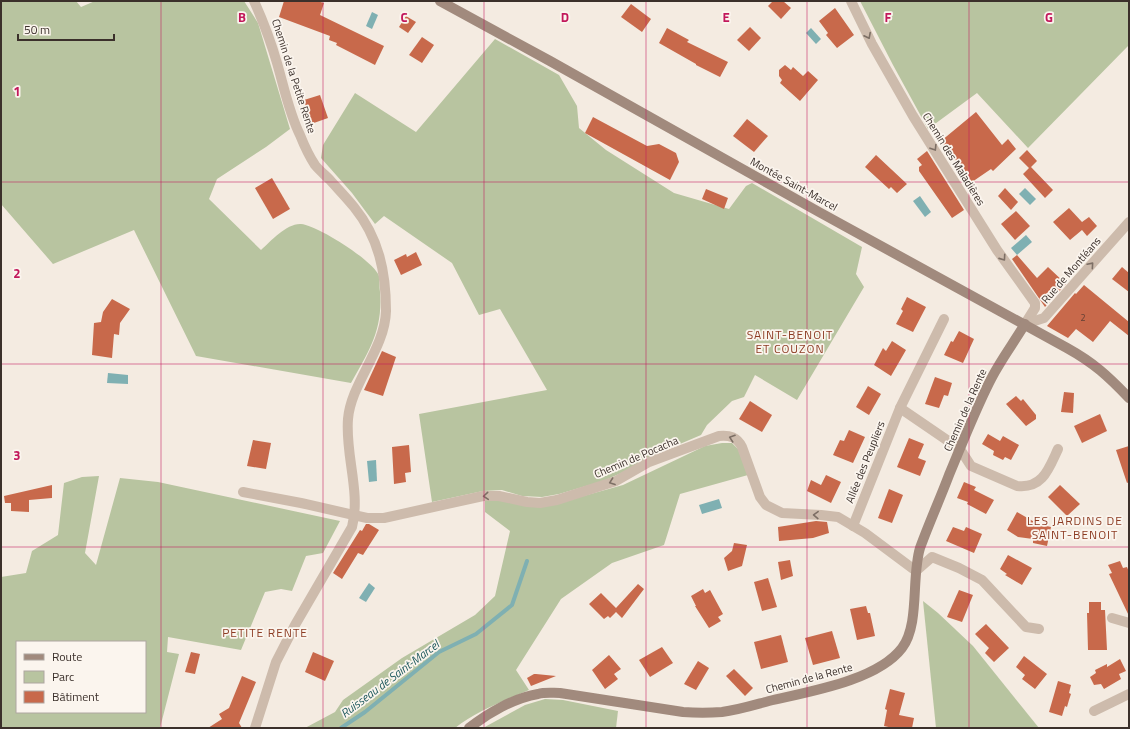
<svg xmlns="http://www.w3.org/2000/svg" width="1130" height="729" viewBox="0 0 1130 729" font-family="'Titillium Web',sans-serif">
	<style>
		.green { fill: #b8c4a0; fill-rule: evenodd }
		.water { fill: #7fb0b2 }
		.lines { fill: none; stroke-linecap: round; stroke-linejoin: round }
		.stream { stroke: #7fb0b2; stroke-width: 4 }
		.building { fill: #c8694b }
		.street { stroke: #cdbbac; stroke-width: 10 }
		.secondary { stroke: #a18a7d; stroke-width: 10 }
		.oneway { stroke: #7d6f65 }
		.grid { fill: none; stroke: #c2185b; stroke-width: 1; stroke-opacity: 0.55 }
		.labels { text-anchor: middle; stroke-width: 3.5; stroke-linejoin: round; paint-order: stroke }
		.number-label { font-size: 9px; fill: #5e3e33 }
		.street-label { font-size: 11px; fill: #3b302b; stroke: #fbf5ee }
		.neighbourhood-label { font-size: 12px; letter-spacing: 1px; fill: #8c3b22; stroke: #fbf5ee }
		.water-label { font-size: 12px; font-style: italic; fill: #1f5a5e; stroke: #fbf5ee }
		.grid-label { font-size: 13px; text-anchor: middle; font-weight: bold; fill: #c2185b; stroke: #fbf5ee; stroke-width: 3.5; stroke-linejoin: round; paint-order: stroke }
	</style>
	<rect width="100%" height="100%" fill="#f4ebe1"/>
	<g class="green">
		<path d="M1,1H76L81,7L95,1H244L258,23L290,129L266,147L217,179L209,199L261,250C271,241 287,223 301,224C317,225 374,261 379,276C380,281 379,287 380,292C383,330 369,351 351,383L196,356L134,230L53,264L1,204Z"/>
		<path d="M860,1H1129V45L1028,148L977,93L928,129L893,65Z"/>
		<path d="M495,39L559,75L577,106L579,128L606,150L674,193L729,209L746,186L752,183L862,247L856,274L864,287L797,400L755,375L744,397L732,401L707,425L701,435L647,458L626,471L603,481L559,494L542,497L522,496L502,490L483,491L432,502L419,414L547,390L500,309L479,315L452,263L384,216L375,224L352,193L321,158L323,145L355,93L416,132Z"/>
		<path d="M722,443H732L738,449L748,475L680,494L664,545L612,563L561,599L516,670L529,690C503,701 477,711 455,728H305L335,712L343,700L402,658L475,615L495,596L510,531L485,512V500H502L551,505L623,485L705,446Z"/>
		<path d="M99,476L85,553L96,565L120,478L158,482L340,521L323,553L306,556L292,591L281,589L265,592L241,650L168,637L167,652L179,654L160,728H1V577L26,573L32,551L58,535L64,483L82,477ZM17,642H145V712H17Z"/>
		<path d="M923,601L938,613L973,646L1039,728H936Z"/>
		<path d="M545,699L563,700L618,711L616,728H483L525,705Z"/>
	</g>
	<g class="water">
		<path d="M372,12L378,15L372,29L366,26Z"/>
		<path d="M811,28L821,39L816,44L806,33Z"/>
		<path d="M1025,188L1036,199L1030,205L1019,194Z"/>
		<path d="M920,196L931,212L925,217L913,201Z"/>
		<path d="M1026,235L1032,242L1017,255L1011,248Z"/>
		<path d="M108,373L128,375V384L107,383Z"/>
		<path d="M376,460L377,481L369,482L367,461Z"/>
		<path d="M719,499L722,508L702,514L699,505Z"/>
		<path d="M369,583L375,588L366,602L359,598Z"/>
	</g>
	<g class="lines">
		<path class="stream" d="M341,728L365,712L439,652L476,634L512,605L527,561"/>
	</g>
	<g class="building">
		<path d="M284,1H317L324,3L320,15L384,46L375,65L336,45L337,43L329,40L330,36L279,17Z"/>
		<path d="M773,1H783L791,8L781,19L768,6Z"/>
		<path d="M631,4L651,19L642,32L621,17Z"/>
		<path d="M835,8L854,35L837,48L826,35L828,33L819,21Z"/>
		<path d="M406,16L416,22L408,33L399,27Z"/>
		<path d="M750,27L761,38L749,51L737,40Z"/>
		<path d="M667,28L689,40L687,42L728,62L720,77L696,65V64L659,43Z"/>
		<path d="M422,37L434,45L422,63L409,55Z"/>
		<path d="M785,65L791,70L793,67L803,76L808,71L818,80L800,101L780,83L782,80L779,76V70Z"/>
		<path d="M320,95L328,118L311,124L304,100Z"/>
		<path d="M976,112L1002,145L1008,139L1016,149L993,171L991,169L972,182L941,141Z"/>
		<path d="M593,117L647,146L659,144L676,153L679,162L670,180L585,133Z"/>
		<path d="M747,119L768,136L754,152L733,136Z"/>
		<path d="M1027,150L1037,161L1031,167L1053,190L1045,198L1023,174L1029,168L1019,158Z"/>
		<path d="M927,151L964,210L952,218L919,171V167L922,165L917,159Z"/>
		<path d="M876,155L907,184L897,193L891,187L889,189L865,167Z"/>
		<path d="M272,178L290,209L273,219L255,188Z"/>
		<path d="M1005,188L1018,202L1011,210L998,196Z"/>
		<path d="M706,189L728,198L724,209L702,199Z"/>
		<path d="M1069,208L1082,222L1089,217L1097,226L1087,236L1082,230L1070,240L1053,222Z"/>
		<path d="M1016,211L1030,226L1015,240L1001,224Z"/>
		<path d="M416,252L422,265L401,275L394,260L406,254L407,257Z"/>
		<path d="M1017,255L1037,278L1048,267L1066,284L1045,307L1012,259Z"/>
		<path d="M1122,267L1129,273V292L1112,279Z"/>
		<path d="M1084,285L1129,322V336L1110,321L1093,342L1076,329L1068,338L1047,326L1075,293L1076,294Z"/>
		<path d="M907,297L926,307L913,332L896,324L903,311L901,309Z"/>
		<path d="M112,299L130,309L120,323L119,335L114,334L112,358L92,355L94,323L101,322L103,312Z"/>
		<path d="M959,331L974,339L963,363L944,355L951,341L953,342Z"/>
		<path d="M892,341L906,350L891,376L874,365L883,348L886,351Z"/>
		<path d="M382,351L396,357L383,396L364,390Z"/>
		<path d="M935,377L952,383L948,396L944,395L939,408L925,404Z"/>
		<path d="M868,386L881,394L869,415L856,407Z"/>
		<path d="M1064,392L1074,393L1073,413L1061,412Z"/>
		<path d="M1016,396L1021,401L1023,399L1036,415V419L1026,426L1006,404Z"/>
		<path d="M750,401L772,415L762,432L739,419Z"/>
		<path d="M1100,414L1107,431L1082,443L1074,426Z"/>
		<path d="M849,430L865,437L853,463L833,455L840,440L844,441Z"/>
		<path d="M988,434L1000,441L1003,436L1019,445L1011,460L1005,457L1003,460L993,455L994,451L982,444Z"/>
		<path d="M909,438L924,444L918,458L926,461L920,476L897,467Z"/>
		<path d="M253,440L271,443L266,469L247,466Z"/>
		<path d="M409,445L411,472L405,473L406,482L394,484L392,447Z"/>
		<path d="M1129,446V482L1127,483L1116,450Z"/>
		<path d="M826,475L841,482L831,503L807,491L811,480L821,485Z"/>
		<path d="M964,482L976,487L974,490L994,500L986,514L967,504L968,502L957,498Z"/>
		<path d="M52,485V498L29,500V512L11,511V503H5L4,496Z"/>
		<path d="M1060,485L1080,504L1067,516L1048,497Z"/>
		<path d="M889,489L903,495L892,523L878,518Z"/>
		<path d="M1017,512L1038,524L1051,527L1047,546L1033,543V539L1018,537L1007,530Z"/>
		<path d="M816,521L827,522L829,533L813,538L779,541L778,527Z"/>
		<path d="M366,524H369L379,530L363,555L358,553L342,579L333,573L360,530L362,531Z"/>
		<path d="M953,527L964,531L966,527L982,534L974,553L946,541Z"/>
		<path d="M734,543L747,545L742,566L728,571L724,558L732,551Z"/>
		<path d="M1008,555L1032,568L1022,585L1005,575L1007,574L1000,569Z"/>
		<path d="M790,560L793,576L781,580L778,562Z"/>
		<path d="M1120,561L1123,568L1127,567L1129,572V616L1109,574L1112,573L1108,565Z"/>
		<path d="M768,578L777,607L762,611L754,582Z"/>
		<path d="M638,584L644,589L622,618L616,612L610,618L608,616L604,619L589,604L601,593L616,608Z"/>
		<path d="M703,589L705,593L710,590L723,614L718,617L721,621L709,628L695,606H696L691,596Z"/>
		<path d="M959,590L973,595L962,622L947,617Z"/>
		<path d="M1089,602H1101V610H1105L1107,650H1088L1087,613H1089Z"/>
		<path d="M866,606L868,613H870L875,636L857,640L850,609Z"/>
		<path d="M986,624L1009,648L994,662L985,653L989,648L975,634Z"/>
		<path d="M832,631L840,658L813,665L805,638Z"/>
		<path d="M781,635L788,662L761,669L754,642Z"/>
		<path d="M662,647L673,663L650,677L639,660Z"/>
		<path d="M191,652L200,654L195,674L185,672Z"/>
		<path d="M313,652L334,661L325,681L305,672Z"/>
		<path d="M609,655L621,669L614,674L618,679L605,689L592,670Z"/>
		<path d="M1024,656L1047,674L1035,689L1022,679L1025,675L1016,667Z"/>
		<path d="M1120,659L1126,671L1119,674L1121,679L1104,689L1101,684L1094,685L1090,677L1096,673L1095,670L1107,664V667Z"/>
		<path d="M698,661L709,668L696,690L684,684Z"/>
		<path d="M734,669L753,688L745,696L726,676Z"/>
		<path d="M534,674H536L556,676L531,686L527,678Z"/>
		<path d="M242,676L256,682L239,723L242,728H208L222,719L219,714L229,708Z"/>
		<path d="M1058,681L1071,685L1069,693L1071,694L1069,700L1067,707L1065,706L1062,716L1049,712Z"/>
		<path d="M890,689L905,693L899,715L914,718L912,728H893L884,726L887,710L885,709Z"/>
	</g>
	<g class="lines">
		<g class="street">
			<path d="M254,1C263,21 271,42 277,63C284,87 289,113 300,135C304,145 309,156 315,165C319,170 325,175 330,180C338,189 346,197 354,207C379,238 386,272 386,311C385,349 351,383 348,419C345,455 361,492 352,527L295,625L276,662L255,728"/>
			<path d="M851,1L872,44L913,116L997,250L1035,303V308L1025,324"/>
			<path d="M1025,324L1044,318L1129,222"/>
			<path d="M900,408L960,449L971,466L1017,486C1043,489 1049,468 1058,449"/>
			<path d="M243,492L301,503L367,518H384L483,496H499L527,502L540,503L557,500L616,481L649,462L719,436C730,435 737,437 742,447L760,497L766,505L782,513L821,515L838,517L865,533L916,571L932,557L959,568L982,580L1026,627L1039,629"/>
			<path d="M853,526L900,408L944,319"/>
			<path d="M1112,618L1129,623"/>
			<path d="M1094,711L1129,694"/>
		</g>
		<g class="secondary">
			<path d="M440,1L550,61L819,212L1067,348C1094,363 1108,376 1129,398"/>
			<path d="M469,728C488,713 514,698 538,694C545,692 552,693 560,693L683,712C696,713 709,713 722,712C738,710 754,705 769,701C807,692 877,681 902,648C920,624 911,578 920,548C929,523 940,499 949,475C962,444 974,413 989,383C999,362 1013,344 1025,324"/>
		</g>
	</g>
	<defs><path id="oneway-chevron" d="M-2-3.5L2.5 0L-2 3.5" fill="none" stroke-width="1.6" stroke-linecap="round" stroke-linejoin="round"/></defs>
	<g class="oneway">
		<use href="#oneway-chevron" transform="translate(868 36) rotate(63)"/>
		<use href="#oneway-chevron" transform="translate(934 148) rotate(58)"/>
		<use href="#oneway-chevron" transform="translate(1003 258) rotate(55)"/>
		<use href="#oneway-chevron" transform="translate(1091 265) rotate(-49)"/>
		<use href="#oneway-chevron" transform="translate(732 438) rotate(-161)"/>
		<use href="#oneway-chevron" transform="translate(612 482) rotate(160)"/>
		<use href="#oneway-chevron" transform="translate(486 496) rotate(175)"/>
		<use href="#oneway-chevron" transform="translate(816 515) rotate(-178)"/>
	</g>
	<path class="grid" d="M161,1V728M323,1V728M484,1V728M646,1V728M807,1V728M969,1V728M1,182H1129M1,364H1129M1,547H1129"/>
	<g class="labels">
		<g class="number-label">
			<text x="1083" y="321">2</text>
		</g>
		<g class="street-label">
			<text transform="translate(294 76) rotate(72)" y="4">Chemin de la Petite Rente</text>
			<text transform="translate(954 159) rotate(58)" y="4">Chemin des Maladières</text>
			<text transform="translate(794 184) rotate(29)" y="4">Montée Saint-Marcel</text>
			<text transform="translate(1071 270) rotate(-49)" y="4">Rue de Montléans</text>
			<text transform="translate(965 410) rotate(-66)" y="4">Chemin de la Rente</text>
			<text transform="translate(636 457) rotate(-23)" y="4">Chemin de Pocacha</text>
			<text transform="translate(865 462) rotate(-68)" y="4">Allée des Peupliers</text>
			<text transform="translate(809 678) rotate(-15)" y="4">Chemin de la Rente</text>
		</g>
		<g class="neighbourhood-label">
			<text x="790" y="339">SAINT-BENOIT<tspan x="790" dy="14">ET COUZON</tspan></text>
			<text x="1075" y="525">LES JARDINS DE<tspan x="1075" dy="14">SAINT-BENOIT</tspan></text>
			<text x="265" y="637">PETITE RENTE</text>
		</g>
		<g class="water-label">
			<text transform="translate(390 679) rotate(-37)" y="4">Ruisseau de Saint-Marcel</text>
		</g>
	</g>
	<g class="grid-label">
		<text x="242" y="22">B</text>
		<text x="404" y="22">C</text>
		<text x="565" y="22">D</text>
		<text x="726" y="22">E</text>
		<text x="888" y="22">F</text>
		<text x="1049" y="22">G</text>
		<text x="17" y="96">1</text>
		<text x="17" y="278">2</text>
		<text x="17" y="460">3</text>
	</g>
	<rect width="1130" height="729" fill="none" stroke="#3b302b" stroke-width="4"/>
	<rect x="16" y="641" width="130" height="72" fill="#fbf5ee" stroke="#aea6a0"/>
	<rect x="24" y="654" width="20" height="6" fill="#a18a7d" stroke="#aea6a0"/>
	<text x="52" y="661" font-size="12" fill="#3b302b">Route</text>
	<rect x="24" y="671" width="20" height="12" fill="#b8c4a0" stroke="#aea6a0"/>
	<text x="52" y="681" font-size="12" fill="#3b302b">Parc</text>
	<rect x="24" y="691" width="20" height="12" fill="#c8694b" stroke="#aea6a0"/>
	<text x="52" y="701" font-size="12" fill="#3b302b">Bâtiment</text>
	<path d="M18 34v6h96v-6" fill="none" stroke="#3b302b" stroke-width="2"/>
	<text x="24" y="34" font-size="12" fill="#3b302b" stroke="#fbf5ee" stroke-width="3" paint-order="stroke">50 m</text>
</svg>
